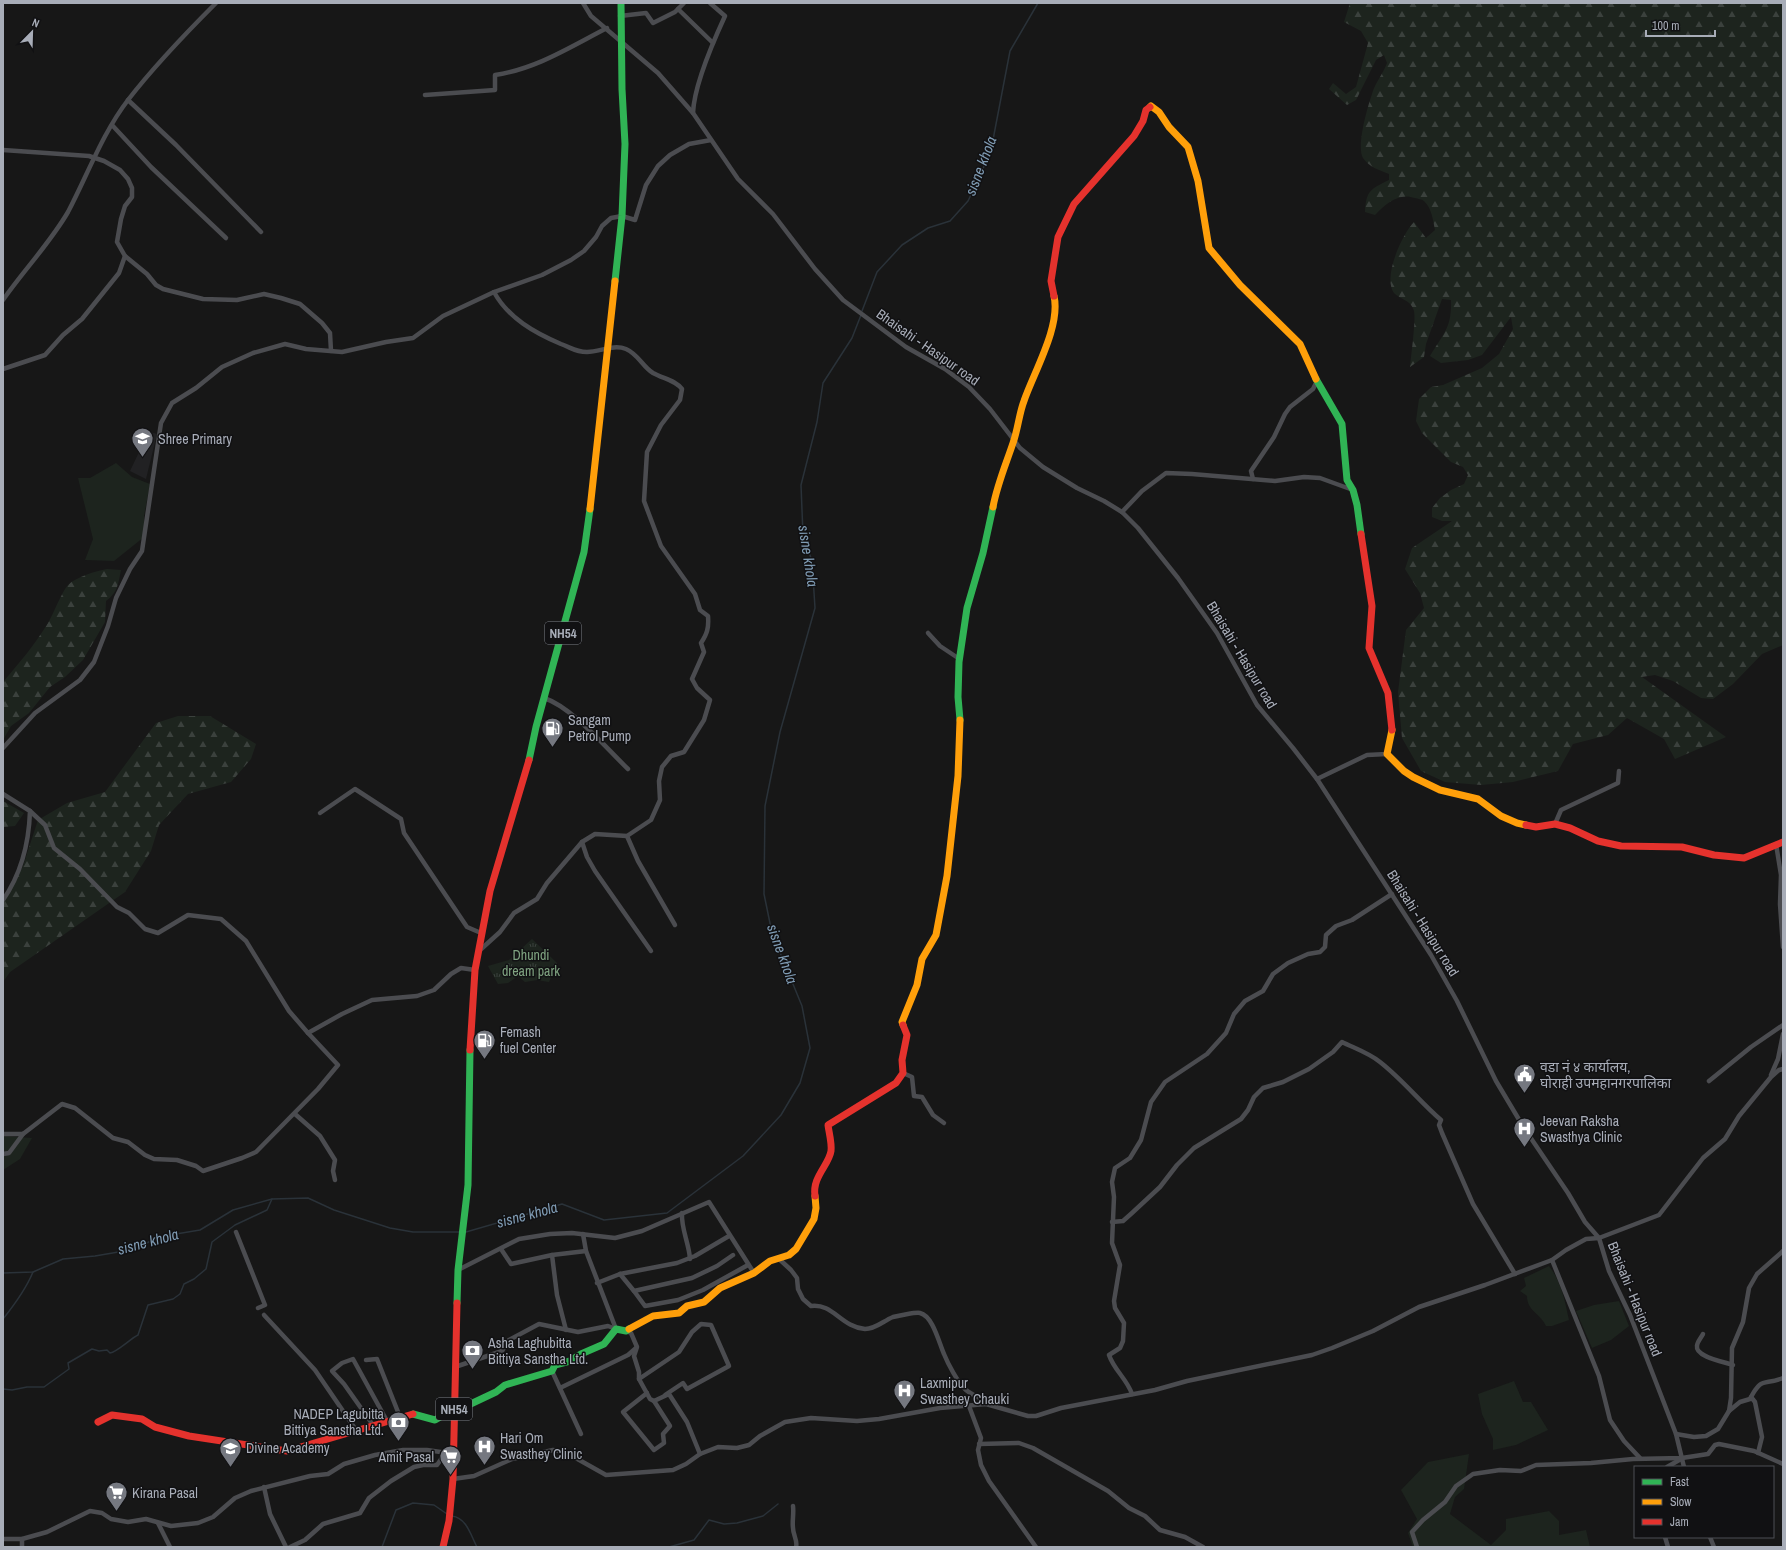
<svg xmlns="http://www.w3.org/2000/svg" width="1786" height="1550" viewBox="0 0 1786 1550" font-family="'Archivo Narrow','Noto Sans Devanagari',sans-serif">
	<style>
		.built { fill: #212123 }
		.green { fill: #1d241e }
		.forest { fill: url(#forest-firs) }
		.park { fill: url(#park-tufts) }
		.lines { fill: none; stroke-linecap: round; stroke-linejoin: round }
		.stream { stroke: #2a3239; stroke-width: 1.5 }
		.street { stroke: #4b4c50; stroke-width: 4.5 }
		.fast { stroke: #30b455; stroke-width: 7 }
		.slow { stroke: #ff9f0a; stroke-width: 7 }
		.jam { stroke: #e5322d; stroke-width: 7 }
		.labels { text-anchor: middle; stroke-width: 3; stroke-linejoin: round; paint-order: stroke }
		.shield { fill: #111113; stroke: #7b7e86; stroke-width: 1 }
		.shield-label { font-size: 13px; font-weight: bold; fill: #a8adb8 }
		.street-label { font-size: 14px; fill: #a8adb8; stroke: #111113 }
		.poi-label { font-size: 14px; fill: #a8adb8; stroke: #111113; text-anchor: start }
		.park-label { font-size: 14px; fill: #7fa381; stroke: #111113 }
		.water-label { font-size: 15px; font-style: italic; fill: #7f9bb3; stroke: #111113 }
	</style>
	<defs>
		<pattern id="forest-firs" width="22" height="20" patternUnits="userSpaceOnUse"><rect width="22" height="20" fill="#1d241e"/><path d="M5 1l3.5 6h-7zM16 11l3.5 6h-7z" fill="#3b413d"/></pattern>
		<pattern id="park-tufts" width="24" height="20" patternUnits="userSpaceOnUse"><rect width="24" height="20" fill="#1d241e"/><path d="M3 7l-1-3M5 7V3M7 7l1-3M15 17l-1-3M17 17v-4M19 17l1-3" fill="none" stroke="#3b413d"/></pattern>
	</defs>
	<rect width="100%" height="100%" fill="#171717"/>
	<path class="built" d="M141,429L157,434L146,479L130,471L141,448L134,442Z"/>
	<g class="green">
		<path d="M116,463L132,477L150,484L144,516V537L114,561L85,560L93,539L78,478H90Z"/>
		<path d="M3,1136L32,1138L20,1159L3,1170Z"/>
		<path d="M1549,1266C1561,1281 1565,1301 1569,1320L1552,1326H1546C1540,1313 1527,1311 1527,1296L1520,1291L1526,1286L1524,1278Z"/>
		<path d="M1619,1301L1629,1326L1611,1340L1592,1348L1576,1311L1594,1305Z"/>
		<path d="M1514,1381L1523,1402H1531L1548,1430L1516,1445L1493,1450V1439L1482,1414L1478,1394Z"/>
		<path d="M1469,1454L1464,1489L1455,1497L1450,1514L1491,1545L1506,1530V1519L1549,1511L1559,1521V1535L1586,1530L1590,1547H1413L1408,1533L1417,1519L1401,1490L1428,1462Z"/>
	</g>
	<g class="forest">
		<path d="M1350,3H1783V645L1762,654L1733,684L1713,699L1701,698L1673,681L1655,675L1642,677L1726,737L1675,759L1664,739L1627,718L1608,735L1573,744L1558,771L1513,782L1481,785L1445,782L1421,771L1402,738L1398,692L1406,630L1424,608L1420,593L1405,569L1412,548L1452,521H1442L1432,517V508L1440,498L1451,490L1464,484L1468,475L1463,467L1451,462L1422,433L1416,421L1419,399L1431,387L1443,385L1482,368L1499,354L1513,329L1511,317L1482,355L1468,360L1441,363L1430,356C1444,333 1452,327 1451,300L1442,299L1426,344L1424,357L1410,367C1411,356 1416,320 1414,311C1411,300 1401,300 1394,293C1382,277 1403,233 1414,222L1426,238L1435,230C1433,221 1432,208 1424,201C1422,199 1418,199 1415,198C1399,192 1385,204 1375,215L1365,212C1366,190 1371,189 1389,180V174C1379,170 1369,167 1363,158C1356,146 1368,106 1372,94C1375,83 1383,74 1387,63L1384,55L1376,60L1356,100L1347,105L1329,89L1333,83L1346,94L1356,87L1368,43L1361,31L1344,22Z"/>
		<path d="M107,569L121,570C118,584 118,592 106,601L105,622L83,660L65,677L50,687L29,713L11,726L3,740V682C20,662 34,646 48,623C54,613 61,593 68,585C76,577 96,571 107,569Z"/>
		<path d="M178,716H210L256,744L251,759L231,782L188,794L159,825L151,851L125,892L10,972L3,982V901L23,866L38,820L67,803L105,792L156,723Z"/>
		<path d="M3,801L24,813L15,826L3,827Z"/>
	</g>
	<path class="park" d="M532,939L557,963L549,982L537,980L525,982L518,976L508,983L498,984L488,966L509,960Z"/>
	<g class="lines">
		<g class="stream">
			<path d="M862,311L877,272L902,245L928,228L950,221L968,201L981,174L992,145L1010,51L1038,3"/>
			<path d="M466,1232L562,1204L604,1220L667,1213L743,1156L781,1115L800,1083L810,1048L802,1006L772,933L764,894L765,806L780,732L815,608L812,561L803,535L801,485L817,422L823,383L852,338L861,315"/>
			<path d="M3,1273L33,1272L63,1259L95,1256L136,1249L158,1237L200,1230L233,1210L272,1199L308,1198L334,1210L390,1228L413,1232H460"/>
			<path d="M3,1319C15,1304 26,1289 33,1272"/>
			<path d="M3,1389L12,1390L27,1387H44L69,1369L68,1363L92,1349L99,1351L107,1350L110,1353C117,1352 130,1339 138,1335L148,1305L173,1299L180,1294L184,1284L194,1279L206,1269L212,1242L235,1225L267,1210L272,1199"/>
			<path d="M452,1516C467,1518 471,1536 477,1547"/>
			<path d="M382,1547L396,1510L413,1503L434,1505L447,1514"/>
			<path d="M669,1547L694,1540L709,1520L724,1524L737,1523L763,1516L778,1504"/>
		</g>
		<g class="street">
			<path d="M583,3L591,16L658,73L693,113L738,179L773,214L815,269L843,300L906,347L945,369L969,387L990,409L1020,448L1043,467L1077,488L1104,501L1122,512L1138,528L1178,578L1217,633L1257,705L1293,748L1317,779L1431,955L1457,1001L1496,1081L1524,1128L1568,1193L1585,1222L1599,1238L1609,1271L1630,1315L1676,1434L1684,1467"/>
			<path d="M678,9L713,43"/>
			<path d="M620,16L646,13L653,23L675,12L684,3"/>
			<path d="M425,95L495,90V75C536,69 570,47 607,28"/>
			<path d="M128,100L176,145L261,232"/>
			<path d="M693,113C694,86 713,42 725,16L710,3"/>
			<path d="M112,125L151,167L226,238"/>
			<path d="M3,150L89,156L104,161L120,170L128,179L132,188V197L125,206L121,219L117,242L125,256L147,274L156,285L163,289L203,299L237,300L264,294L281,298L300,304L322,323L330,333L331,351"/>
			<path d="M3,300C24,270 50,243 68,212C88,174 102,134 128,100C155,65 185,34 216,3"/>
			<path d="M3,369L45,355L63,335L82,319L119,273L125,256"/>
			<path d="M1253,479L1251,471L1274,437L1285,414L1290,407L1313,389L1317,381"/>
			<path d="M1122,512L1142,491L1166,473L1192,474L1275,481L1304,477L1320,478L1353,490"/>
			<path d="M928,633L940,646L958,658V661"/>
			<path d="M544,698C572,707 606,748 628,769"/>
			<path d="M3,748L35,713L80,680L94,662L108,626L116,598L130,569L142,551L161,423L172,403L196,388L222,367L253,353L285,344L306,349L342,352L386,342L413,338L443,316L494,292L542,275L571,260L584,251L596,237L602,226L611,218L622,216L635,220L646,185L658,166L670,155L689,144L711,140"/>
			<path d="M1317,779L1367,755L1387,754"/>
			<path d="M3,794L30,811C29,842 21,874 3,900"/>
			<path d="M30,811L45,825L54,848L80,869L117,907L129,913L145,929L158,933L188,915L221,919L246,941L289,1011L308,1033L342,1014L372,1000L417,996L434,990L451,974L461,968L475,970"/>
			<path d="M320,813L355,789L401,819L404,833L467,927L481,933"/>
			<path d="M1555,824L1561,810L1618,783L1619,771"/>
			<path d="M627,836L638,861L675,925"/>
			<path d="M582,842L587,857L595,871L651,951"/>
			<path d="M1776,844L1781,875L1780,904L1783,947"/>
			<path d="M479,951L500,932L514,913L537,899L547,883L582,842L595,834L627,836L651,820L660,800L659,781L662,767L671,756L684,752L704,720L710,700L697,688L692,679L704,652L701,643C707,634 709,628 708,616L700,610L695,594L661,546L644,501L647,452L661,425L680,400L682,389C675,380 664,379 653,373C643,367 638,354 626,349C613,344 600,352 587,352C575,352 572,348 561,344C535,333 508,318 494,292"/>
			<path d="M903,1073L912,1077L914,1096L922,1097L933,1115L944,1123"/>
			<path d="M1771,1075L1778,1059L1783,1034"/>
			<path d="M1709,1081L1751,1047L1783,1025"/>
			<path d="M295,1114L320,1136L335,1160L333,1171L335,1180"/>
			<path d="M3,1134H23L62,1104L75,1108L113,1138L128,1142L145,1155L154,1159L177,1160L196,1166L203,1171L242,1158L256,1152L318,1089L338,1065L308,1033"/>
			<path d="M3,1154L9,1153L23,1134"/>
			<path d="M682,1213C681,1229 689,1243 690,1259"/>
			<path d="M1112,1222L1123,1221L1132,1213L1160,1187L1177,1165L1194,1148L1241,1119L1248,1110L1254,1097L1263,1088L1283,1082L1309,1069L1333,1052L1342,1042C1354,1048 1369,1053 1380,1062C1403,1080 1420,1102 1441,1120L1439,1125L1442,1133L1473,1204L1515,1274"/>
			<path d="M236,1232L265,1305L258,1308"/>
			<path d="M583,1234L586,1251L616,1329"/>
			<path d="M501,1249L511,1264L552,1255L586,1251"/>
			<path d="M552,1255L557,1295L566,1330"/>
			<path d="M778,1258L791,1270L797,1278L798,1289L803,1299L811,1306C833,1303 841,1327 865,1329C876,1329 883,1321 893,1317C897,1316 916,1312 920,1313C933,1316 939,1343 944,1354C948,1364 958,1383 966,1390C973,1396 983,1399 991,1403"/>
			<path d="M1552,1260L1599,1376L1610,1420L1624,1441L1640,1458"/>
			<path d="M458,1270L519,1239L550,1234L572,1233L615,1238L642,1231L709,1202L754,1273"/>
			<path d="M620,1274L634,1291L692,1278L717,1266L733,1255"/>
			<path d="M597,1283L620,1274L677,1263L695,1256L729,1236"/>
			<path d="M634,1291L645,1306L678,1300L703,1290L748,1265"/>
			<path d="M264,1315L315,1370L356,1430"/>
			<path d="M626,1331L631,1333L637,1347L634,1356L639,1372V1379L650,1399L654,1401L669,1394L687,1422L700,1454"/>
			<path d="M1703,1334C1701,1338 1697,1342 1697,1346C1695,1357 1725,1362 1733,1365"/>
			<path d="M366,1360L377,1359L400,1417"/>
			<path d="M455,1367L502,1351L509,1340L539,1324L578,1332L608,1326L616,1329"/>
			<path d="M552,1371L581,1434"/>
			<path d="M639,1379L679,1352L692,1332L701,1324L711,1325L729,1366L687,1389L683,1383L665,1395"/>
			<path d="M560,1388L628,1355L636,1348"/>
			<path d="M647,1393L623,1412L654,1450L664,1443L663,1434L670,1426L654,1401"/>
			<path d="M1132,1394C1127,1379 1114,1370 1109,1355L1120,1348L1123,1341L1124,1323L1115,1308L1114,1301L1120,1265L1112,1243L1114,1197L1112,1182L1115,1168L1130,1158L1141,1140L1151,1102L1165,1082L1207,1054L1226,1033L1234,1014L1245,1001L1263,991L1273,974L1288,963L1308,954L1320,952L1325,947L1326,935L1336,926L1352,920L1392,894"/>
			<path d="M1751,1397L1755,1402L1762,1437L1758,1453"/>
			<path d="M969,1406L981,1438L978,1450L981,1465L989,1481L1036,1547"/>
			<path d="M1729,1411L1740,1402L1750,1399C1762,1376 1763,1386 1783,1378"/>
			<path d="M373,1425L344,1384L332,1371L342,1363L353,1359L387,1421"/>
			<path d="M1676,1434L1694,1437L1706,1436L1718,1429L1729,1411L1731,1398L1732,1348L1743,1322L1749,1288L1757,1274L1783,1251"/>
			<path d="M979,1444L1019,1443L1033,1448L1108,1491L1129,1508L1145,1516L1160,1530L1185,1537L1203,1547"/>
			<path d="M1667,1467L1681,1459"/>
			<path d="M453,1479L474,1476L512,1459L553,1450L565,1452L606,1475L673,1470L686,1464L700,1454L718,1447L737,1448L749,1445L760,1436L785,1422L811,1418L857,1421L879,1419L940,1408L986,1404L1028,1416H1036L1061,1408L1155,1390L1187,1381L1312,1355L1332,1348L1373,1331L1419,1307L1485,1285L1552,1260L1566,1250L1586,1239L1599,1238L1659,1215L1703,1158L1725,1139L1739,1116L1771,1077L1779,1070L1783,1069"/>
			<path d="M264,1487L270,1514L286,1547"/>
			<path d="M793,1506C794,1514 792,1521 793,1528C793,1535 798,1541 796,1547"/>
			<path d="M158,1523L170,1547"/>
			<path d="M1665,1537L1668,1547"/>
			<path d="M1710,1537L1714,1547"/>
			<path d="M3,1539H22L47,1532L90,1511L102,1513L111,1519L128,1522L146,1519L171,1526L198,1523L213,1517L235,1498L251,1491L310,1476L328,1474L344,1464L375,1455L403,1450H427L454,1454"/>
			<path d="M22,1547V1539"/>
			<path d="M290,1547L305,1540L323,1524L360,1513L369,1498L391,1481L414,1467L423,1465H437L446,1452"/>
			<path d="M1417,1547L1412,1532L1423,1520L1445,1502L1456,1486L1473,1474L1500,1470L1521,1471L1536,1465L1591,1463L1633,1459L1682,1458L1708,1454L1715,1445L1719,1444L1754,1451L1783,1464"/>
		</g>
		<g class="fast">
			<path d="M615,281L622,216L625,144L622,89L621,3"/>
			<path d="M1316,379L1342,424L1347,480L1353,490L1357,505L1361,534"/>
			<path d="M960,720L958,697L959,662L967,608L983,553L993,507"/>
			<path d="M529,760L536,727L584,552L590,509"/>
			<path d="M457,1303L458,1270L468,1185L470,1050"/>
			<path d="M413,1414L435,1420L454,1409H460L496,1392L505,1385L552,1371L555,1365L570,1361L581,1354L604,1344L616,1329L626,1331L629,1329"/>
		</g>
		<g class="slow">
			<path d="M1150,107L1151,106L1159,112L1169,127L1188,147L1198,181L1209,248L1240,285L1300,344L1316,379"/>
			<path d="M993,507C997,485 1006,464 1013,443C1018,429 1019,414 1024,401C1034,372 1061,326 1054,296"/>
			<path d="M590,509L615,281"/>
			<path d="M1392,730L1387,754L1404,771L1413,777L1440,790L1478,799L1501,816L1517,823L1526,825"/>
			<path d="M903,1025L902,1022L917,985L922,959L936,935L947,876L958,776L960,720"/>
			<path d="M629,1329L653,1316L679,1313L687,1306L704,1302L720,1288L754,1273L770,1261L789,1255L796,1249L814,1219L816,1208L815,1196"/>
		</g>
		<g class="jam">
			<path d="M1054,296L1051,281L1058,237L1074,204L1134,136L1143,121L1146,110L1150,107"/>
			<path d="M1361,534L1372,606L1369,648L1388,693L1392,730"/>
			<path d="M1526,825L1536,827L1555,824L1570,828L1598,841L1621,846L1682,847L1714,855L1744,858L1783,842"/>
			<path d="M470,1050L475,970L490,891L529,760"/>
			<path d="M815,1196C812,1177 829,1165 831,1151C832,1143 829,1133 828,1125L896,1083L903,1073L902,1060L907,1035L903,1025"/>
			<path d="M98,1422L112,1415L142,1419L155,1427L189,1436L287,1451L413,1414"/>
			<path d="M443,1547L449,1521L453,1479L457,1303"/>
		</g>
	</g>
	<defs>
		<symbol id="school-pin" viewBox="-11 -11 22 30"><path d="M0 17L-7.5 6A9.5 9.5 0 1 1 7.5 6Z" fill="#757880" stroke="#111113"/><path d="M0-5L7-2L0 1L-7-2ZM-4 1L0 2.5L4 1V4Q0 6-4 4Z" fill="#fff"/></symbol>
		<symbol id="fuel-pin" viewBox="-11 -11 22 30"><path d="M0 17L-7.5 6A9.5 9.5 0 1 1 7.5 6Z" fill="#757880" stroke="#111113"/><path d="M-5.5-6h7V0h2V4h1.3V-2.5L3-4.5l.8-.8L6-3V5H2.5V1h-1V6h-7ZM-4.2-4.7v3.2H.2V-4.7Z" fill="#fff"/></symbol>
		<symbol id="civic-pin" viewBox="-11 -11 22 30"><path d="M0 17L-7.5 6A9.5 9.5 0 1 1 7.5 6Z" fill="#757880" stroke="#111113"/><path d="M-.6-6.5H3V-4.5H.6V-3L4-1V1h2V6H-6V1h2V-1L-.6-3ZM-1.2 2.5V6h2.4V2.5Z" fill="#fff"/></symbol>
		<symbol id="hospital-pin" viewBox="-11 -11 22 30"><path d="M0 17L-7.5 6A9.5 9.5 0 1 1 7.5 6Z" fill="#757880" stroke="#111113"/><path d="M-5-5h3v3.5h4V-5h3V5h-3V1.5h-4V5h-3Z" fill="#fff"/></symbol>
		<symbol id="bank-pin" viewBox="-11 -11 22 30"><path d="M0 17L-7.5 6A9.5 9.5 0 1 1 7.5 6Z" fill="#757880" stroke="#111113"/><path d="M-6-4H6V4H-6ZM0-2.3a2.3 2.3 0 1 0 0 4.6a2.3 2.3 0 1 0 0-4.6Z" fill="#fff"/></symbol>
		<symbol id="supermarket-pin" viewBox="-11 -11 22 30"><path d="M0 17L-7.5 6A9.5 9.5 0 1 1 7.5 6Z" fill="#757880" stroke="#111113"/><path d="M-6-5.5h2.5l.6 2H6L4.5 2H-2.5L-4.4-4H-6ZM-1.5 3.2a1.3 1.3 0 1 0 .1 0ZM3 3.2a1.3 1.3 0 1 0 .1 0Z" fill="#fff"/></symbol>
	</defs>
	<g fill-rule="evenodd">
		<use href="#school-pin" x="130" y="426" width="25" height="34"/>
		<use href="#fuel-pin" x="540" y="716" width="25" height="34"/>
		<use href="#fuel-pin" x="472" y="1028" width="25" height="34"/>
		<use href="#civic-pin" x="1512" y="1062" width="25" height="34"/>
		<use href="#hospital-pin" x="1512" y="1116" width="25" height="34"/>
		<use href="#bank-pin" x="460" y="1338" width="25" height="34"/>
		<use href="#hospital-pin" x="892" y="1378" width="25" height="34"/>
		<use href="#bank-pin" x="386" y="1410" width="25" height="34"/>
		<use href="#hospital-pin" x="472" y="1434" width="25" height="34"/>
		<use href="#school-pin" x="218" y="1436" width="25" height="34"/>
		<use href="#supermarket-pin" x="438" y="1444" width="25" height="34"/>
		<use href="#supermarket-pin" x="104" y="1480" width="25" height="34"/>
	</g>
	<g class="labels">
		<g class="shield">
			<rect x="545" y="622" width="36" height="22" rx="3"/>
			<rect x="436" y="1398" width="36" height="22" rx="3"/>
		</g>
		<g class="shield-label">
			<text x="563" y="638">NH54</text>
			<text x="454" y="1414">NH54</text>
		</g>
		<g class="street-label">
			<text transform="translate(928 347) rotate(35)" y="5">Bhaisahi - Hasipur road</text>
			<text transform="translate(1242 655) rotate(59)" y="5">Bhaisahi - Hasipur road</text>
			<text transform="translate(1423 923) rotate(58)" y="5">Bhaisahi - Hasipur road</text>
			<text transform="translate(1635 1299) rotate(68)" y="5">Bhaisahi - Hasipur road</text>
		</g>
		<g class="poi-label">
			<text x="158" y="444">Shree Primary</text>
			<text x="568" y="725">Sangam<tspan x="568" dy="16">Petrol Pump</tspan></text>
			<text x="500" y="1037">Femash<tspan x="500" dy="16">fuel Center</tspan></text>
			<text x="1540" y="1072">वडा नं ४ कार्यालय,<tspan x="1540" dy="16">घोराही उपमहानगरपालिका</tspan></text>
			<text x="1540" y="1126">Jeevan Raksha<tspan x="1540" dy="16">Swasthya Clinic</tspan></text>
			<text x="488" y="1348">Asha Laghubitta<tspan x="488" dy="16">Bittiya Sanstha Ltd.</tspan></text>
			<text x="920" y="1388">Laxmipur<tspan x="920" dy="16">Swasthey Chauki</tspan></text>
			<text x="384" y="1419" text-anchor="end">NADEP Lagubitta<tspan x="384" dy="16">Bittiya Sanstha Ltd.</tspan></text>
			<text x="500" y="1443">Hari Om<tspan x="500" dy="16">Swasthey Clinic</tspan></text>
			<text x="246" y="1453">Divine Academy</text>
			<text x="434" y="1462" text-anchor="end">Amit Pasal</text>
			<text x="132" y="1498">Kirana Pasal</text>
		</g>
		<g class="park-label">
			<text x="531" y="960">Dhundi<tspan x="531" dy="16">dream park</tspan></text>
		</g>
		<g class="water-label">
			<text transform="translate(981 166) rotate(-69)" y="5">sisne khola</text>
			<text transform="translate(808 556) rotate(81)" y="5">sisne khola</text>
			<text transform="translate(782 954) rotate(70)" y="5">sisne khola</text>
			<text transform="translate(527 1215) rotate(-15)" y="5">sisne khola</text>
			<text transform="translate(148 1242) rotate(-15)" y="5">sisne khola</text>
		</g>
	</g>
	<rect width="1786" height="1550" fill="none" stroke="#a8adb8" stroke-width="8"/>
	<rect x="1634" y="1466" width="140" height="72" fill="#111113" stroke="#4d4f55"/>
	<rect x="1642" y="1479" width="20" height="6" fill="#30b455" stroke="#4d4f55"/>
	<text x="1670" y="1486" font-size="12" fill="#a8adb8">Fast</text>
	<rect x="1642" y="1499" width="20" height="6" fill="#ff9f0a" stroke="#4d4f55"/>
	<text x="1670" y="1506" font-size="12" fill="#a8adb8">Slow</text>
	<rect x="1642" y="1519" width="20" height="6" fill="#e5322d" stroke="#4d4f55"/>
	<text x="1670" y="1526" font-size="12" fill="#a8adb8">Jam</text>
	<g transform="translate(32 32) rotate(23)" stroke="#111113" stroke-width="3" paint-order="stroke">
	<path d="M0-3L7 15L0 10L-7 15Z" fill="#a8adb8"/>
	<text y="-6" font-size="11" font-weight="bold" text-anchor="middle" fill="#a8adb8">N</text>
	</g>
	<path d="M1646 30v6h69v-6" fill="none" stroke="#a8adb8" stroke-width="2"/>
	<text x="1652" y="30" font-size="12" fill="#a8adb8" stroke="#111113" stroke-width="3" paint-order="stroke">100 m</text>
</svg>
